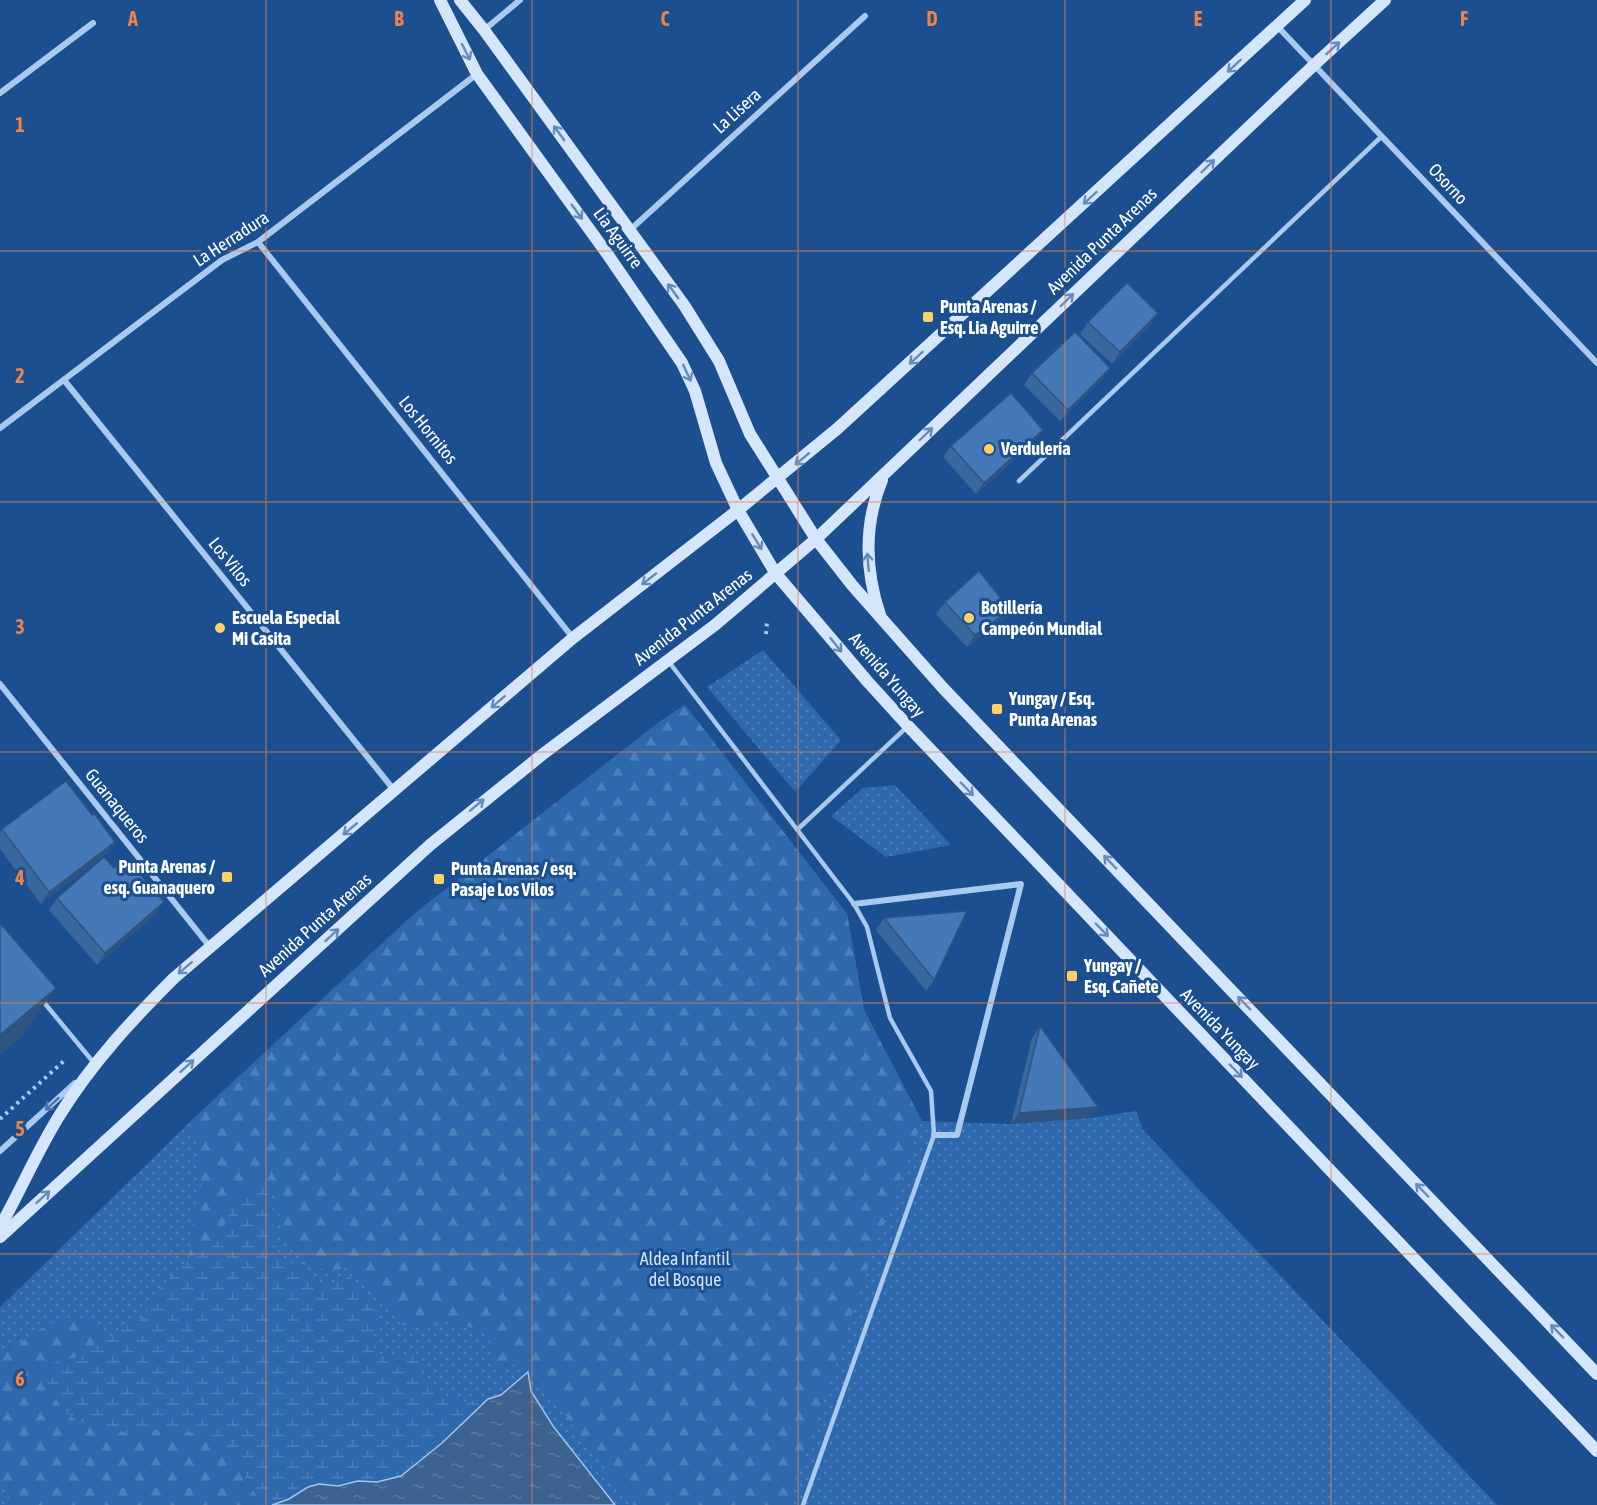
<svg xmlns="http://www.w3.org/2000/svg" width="1597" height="1505" viewBox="0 0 1597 1505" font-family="'Asap Condensed',sans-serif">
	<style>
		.green { fill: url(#green-dots) }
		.forest { fill: url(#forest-firs) }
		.wetland { fill: url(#wetland-marsh) }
		.water { fill: url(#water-ripples); stroke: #9cc4f0; stroke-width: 1.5 }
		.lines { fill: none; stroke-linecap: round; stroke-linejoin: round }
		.path { stroke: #a9c9ee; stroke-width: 4; stroke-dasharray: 3 4.5; stroke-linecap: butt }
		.lane { stroke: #a9c9ee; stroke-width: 4.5 }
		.street { stroke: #a9c9ee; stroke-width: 6 }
		.secondary { stroke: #d6e6fa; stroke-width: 12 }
		.wall { fill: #3a679d }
		.shaded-wall { fill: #305480 }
		.building { fill: #4478b7; stroke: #305480; stroke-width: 1.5 }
		.oneway { stroke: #668bba }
		.oneway2 { stroke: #4674ac }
		.grid { fill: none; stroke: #ee8249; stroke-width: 1.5; stroke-opacity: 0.55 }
		.poi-dot { fill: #ffd166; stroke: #1b4f8f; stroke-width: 2 }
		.labels { text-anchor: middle; stroke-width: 6; stroke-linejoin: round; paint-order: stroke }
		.street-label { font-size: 18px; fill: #fff; stroke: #1b4f8f }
		.poi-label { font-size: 18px; font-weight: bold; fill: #fff; stroke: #1b4f8f; text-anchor: start }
		.park-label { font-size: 18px; fill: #cfe3fa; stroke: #1b4f8f }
		.grid-label { font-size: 20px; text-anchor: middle; font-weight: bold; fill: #ee8249; stroke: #1b4f8f; stroke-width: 6; stroke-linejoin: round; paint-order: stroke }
	</style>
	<defs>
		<pattern id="green-dots" width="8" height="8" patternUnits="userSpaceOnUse" patternTransform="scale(1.5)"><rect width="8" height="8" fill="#2e69ad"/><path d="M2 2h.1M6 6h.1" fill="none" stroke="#4d80b9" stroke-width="1.8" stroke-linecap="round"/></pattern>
		<pattern id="forest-firs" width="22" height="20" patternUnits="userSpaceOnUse" patternTransform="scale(1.5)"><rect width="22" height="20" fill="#2e69ad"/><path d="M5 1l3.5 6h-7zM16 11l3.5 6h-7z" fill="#4d80b9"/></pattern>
		<pattern id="wetland-marsh" width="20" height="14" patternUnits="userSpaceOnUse" patternTransform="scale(1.5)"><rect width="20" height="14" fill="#2e69ad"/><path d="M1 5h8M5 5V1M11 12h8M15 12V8" fill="none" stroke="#4d80b9"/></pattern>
		<pattern id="water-ripples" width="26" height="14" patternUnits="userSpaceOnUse" patternTransform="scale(1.5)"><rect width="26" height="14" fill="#3c6290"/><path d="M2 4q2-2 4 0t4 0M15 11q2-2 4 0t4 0" fill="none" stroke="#597aa1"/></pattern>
	</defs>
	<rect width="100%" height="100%" fill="#1b4f8f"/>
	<g class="green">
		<path d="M763,650L841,740L795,792L707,687Z"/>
		<path d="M685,705L847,914L864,1010L922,1121L1011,1124L1090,1118L1136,1111L1143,1130L1497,1505H0V1307L193,1119L414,914L659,722Z"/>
		<path d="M895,785L951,845L886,857L831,816L863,788Z"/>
	</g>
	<g class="forest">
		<path d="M685,705L847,914L864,1010L922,1121L860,1289L787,1505H628L630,1503L540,1380L518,1362L498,1374L487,1333L451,1321L428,1328L402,1325L353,1267L328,1271L306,1265L286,1241L270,1180L234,1197L221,1239L189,1258L194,1209L201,1186L193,1119L414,914L659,722Z"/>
		<path d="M74,1316L96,1322L104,1340L78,1357L54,1362L78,1422L134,1434L163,1428L196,1433L218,1445L236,1464L263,1505H14L7,1494L0,1477V1357L48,1324Z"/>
	</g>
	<path class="wetland" d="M270,1180L276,1252L314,1280L331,1285L350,1276L379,1316L374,1332L375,1352L393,1359L405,1355L415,1347C424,1390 443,1408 488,1399L442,1443L402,1476L377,1482L358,1481L338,1486L319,1484L308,1487L289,1499L272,1505H263L236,1464L218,1445L196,1433L163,1428L134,1434L78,1422L63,1410L49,1388L46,1374L54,1362L78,1357L126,1326L142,1319L162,1286L189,1258L221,1239L234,1197Z"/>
	<path class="water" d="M528,1372L531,1391L553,1426L615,1505H272L289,1499L308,1487L319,1484L338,1486L358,1481L377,1482L401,1476L442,1443L488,1399L501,1395Z"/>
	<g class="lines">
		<g class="path">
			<path d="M766,634L767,622"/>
			<path d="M0,1119L66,1059"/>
		</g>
		<g class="lane">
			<path d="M1019,481L1382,136"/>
			<path d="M669,662L854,904L867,927L890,1018L931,1091L934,1135L803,1505"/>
			<path d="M798,829L908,726"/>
			<path d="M42,1000L94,1063"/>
		</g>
		<g class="street">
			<path d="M1277,26L1597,363"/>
			<path d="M484,30L520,0"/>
			<path d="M0,93L93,23"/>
			<path d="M630,230L865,16"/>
			<path d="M258,242L573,638"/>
			<path d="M64,380L394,790"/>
			<path d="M0,428L222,260L258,242L477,74"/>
			<path d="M0,684L210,947"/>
			<path d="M854,904L1021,884L957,1135H934"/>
			<path d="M0,1151L75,1083"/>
		</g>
		<g class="secondary">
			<path d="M440,0L477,74L608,255L682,363L695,391L716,463L738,510L776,574L868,682L908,726L1597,1451"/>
			<path d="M460,0L484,30L684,305L719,361L750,434L816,539L852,585L943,688L1597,1374"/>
			<path d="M880,615C865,570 864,524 882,480"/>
			<path d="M0,1227C21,1190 38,1149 61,1113C92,1063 132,1020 174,978L573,638L738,510L837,429L1305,0"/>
			<path d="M0,1237L430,845L543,754L715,625L816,539L1314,65L1385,0"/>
		</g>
	</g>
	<g class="wall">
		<path d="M1158,313L1150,325L1112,364L1080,334L1088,322Z"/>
		<path d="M1110,368L1102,380L1060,421L1024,385L1032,373Z"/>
		<path d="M1035,441L976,494L943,457L951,446Z"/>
		<path d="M945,602L1002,621L967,647L936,614Z"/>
		<path d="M2,829L115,842L107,853L41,904L0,849V833Z"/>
		<path d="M57,898L156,914L97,965L49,910Z"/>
		<path d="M884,918L934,980L926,991L876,930Z"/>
		<path d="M1040,1026L1098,1107L1090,1118L1011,1124L1032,1038Z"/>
	</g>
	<g class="shaded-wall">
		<path d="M1158,313L1150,325L1112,364L1120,352Z"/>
		<path d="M1110,368L1102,380L1060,421L1068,410Z"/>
		<path d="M1043,430L1035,441L976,494L984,483Z"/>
		<path d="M1010,610L1002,621L967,647L975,635Z"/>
		<path d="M115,842L107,853L41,904L49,892Z"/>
		<path d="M164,902L156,914L97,965L105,953Z"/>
		<path d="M56,988L21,1037L0,1055V1035Z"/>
		<path d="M1098,1107L1090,1118L1011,1124L1019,1113Z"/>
	</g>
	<g class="building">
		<path d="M1127,283L1158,313L1120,352L1088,322Z"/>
		<path d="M1075,332L1110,368L1068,410L1032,373Z"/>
		<path d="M1011,393L1043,430L984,483L951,446Z"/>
		<path d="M979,571L1010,610L975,635L945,602Z"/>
		<path d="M66,781L92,815L94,813L115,842L49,892L2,829Z"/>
		<path d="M104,857L114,868L126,858L164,902L105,953L57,898Z"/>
		<path d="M967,911L934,980L884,918Z"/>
		<path d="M0,923L56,988L0,1035Z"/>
		<path d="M1040,1026L1098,1107L1019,1113Z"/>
	</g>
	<defs><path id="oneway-shaft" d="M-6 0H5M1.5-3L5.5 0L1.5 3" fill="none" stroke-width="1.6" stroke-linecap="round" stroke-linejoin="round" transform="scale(1.5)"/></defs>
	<g class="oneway">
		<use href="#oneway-shaft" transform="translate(1333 48) rotate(-42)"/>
		<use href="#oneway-shaft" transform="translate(466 52) rotate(63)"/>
		<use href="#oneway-shaft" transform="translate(1234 66) rotate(137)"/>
		<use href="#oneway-shaft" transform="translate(559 133) rotate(-126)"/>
		<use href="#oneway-shaft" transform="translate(1208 166) rotate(-44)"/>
		<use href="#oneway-shaft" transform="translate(1090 198) rotate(137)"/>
		<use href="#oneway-shaft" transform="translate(577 212) rotate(54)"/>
		<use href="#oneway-shaft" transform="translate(673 291) rotate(-126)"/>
		<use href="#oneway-shaft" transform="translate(1067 300) rotate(-44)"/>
		<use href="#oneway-shaft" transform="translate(916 358) rotate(137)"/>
		<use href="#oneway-shaft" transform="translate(687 373) rotate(65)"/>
		<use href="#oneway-shaft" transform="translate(926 434) rotate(-44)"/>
		<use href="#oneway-shaft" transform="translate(802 459) rotate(140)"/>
		<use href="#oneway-shaft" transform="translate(757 542) rotate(59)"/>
		<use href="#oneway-shaft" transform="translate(868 562) rotate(-95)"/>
		<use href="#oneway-shaft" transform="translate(649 579) rotate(142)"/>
		<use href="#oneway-shaft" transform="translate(836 645) rotate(51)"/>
		<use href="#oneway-shaft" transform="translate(498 702) rotate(139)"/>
		<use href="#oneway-shaft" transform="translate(967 789) rotate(46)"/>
		<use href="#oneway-shaft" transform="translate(477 805) rotate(-39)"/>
		<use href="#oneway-shaft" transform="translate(350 829) rotate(140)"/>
		<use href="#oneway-shaft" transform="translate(1110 862) rotate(-134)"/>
		<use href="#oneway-shaft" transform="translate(1102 930) rotate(46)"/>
		<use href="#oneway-shaft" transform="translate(332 935) rotate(-42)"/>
		<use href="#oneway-shaft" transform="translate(185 968) rotate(139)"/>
		<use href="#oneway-shaft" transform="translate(1244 1003) rotate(-134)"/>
		<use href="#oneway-shaft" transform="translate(187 1066) rotate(-42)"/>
		<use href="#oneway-shaft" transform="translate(1236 1071) rotate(46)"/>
		<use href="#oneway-shaft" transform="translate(1422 1190) rotate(-134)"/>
		<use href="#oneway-shaft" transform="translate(43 1197) rotate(-42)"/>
		<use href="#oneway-shaft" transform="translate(1557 1331) rotate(-134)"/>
	</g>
	<use class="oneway2" href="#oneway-shaft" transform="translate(52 1104) rotate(138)"/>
	<path class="grid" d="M266,0V1505M532,0V1505M798,0V1505M1065,0V1505M1331,0V1505M0,251H1597M0,502H1597M0,752H1597M0,1003H1597M0,1254H1597"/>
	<g class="poi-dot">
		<rect x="922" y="311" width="12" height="12" rx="3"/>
		<circle cx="989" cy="449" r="6"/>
		<circle cx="969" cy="618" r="6"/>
		<circle cx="220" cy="628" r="6"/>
		<rect x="991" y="703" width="12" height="12" rx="3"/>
		<rect x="221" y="871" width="12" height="12" rx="3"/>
		<rect x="433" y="873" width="12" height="12" rx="3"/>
		<rect x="1066" y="970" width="12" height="12" rx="3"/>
	</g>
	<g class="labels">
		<g class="street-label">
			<text transform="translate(737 111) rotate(-42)" y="6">La Lisera</text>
			<text transform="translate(1448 184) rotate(47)" y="6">Osorno</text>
			<text transform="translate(618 238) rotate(54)" y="6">Lia Aguirre</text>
			<text transform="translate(231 239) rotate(-33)" y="6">La Herradura</text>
			<text transform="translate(1102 241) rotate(-44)" y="6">Avenida Punta Arenas</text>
			<text transform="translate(428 430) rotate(51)" y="6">Los Hornitos</text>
			<text transform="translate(230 562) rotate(51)" y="6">Los Vilos</text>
			<text transform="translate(693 617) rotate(-38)" y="6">Avenida Punta Arenas</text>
			<text transform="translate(887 675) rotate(49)" y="6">Avenida Yungay</text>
			<text transform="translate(117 806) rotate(51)" y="6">Guanaqueros</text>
			<text transform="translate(315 925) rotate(-42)" y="6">Avenida Punta Arenas</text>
			<text transform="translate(1220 1029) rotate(46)" y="6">Avenida Yungay</text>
		</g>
		<g class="poi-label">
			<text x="940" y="313">Punta Arenas /<tspan x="940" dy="21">Esq. Lia Aguirre</tspan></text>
			<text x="1001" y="455">Verdulería</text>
			<text x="981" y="614">Botillería<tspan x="981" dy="21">Campeón Mundial</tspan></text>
			<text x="232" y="624">Escuela Especial<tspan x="232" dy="21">Mi Casita</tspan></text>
			<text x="1009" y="705">Yungay / Esq.<tspan x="1009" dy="21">Punta Arenas</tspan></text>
			<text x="215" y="873" text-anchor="end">Punta Arenas /<tspan x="215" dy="21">esq. Guanaquero</tspan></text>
			<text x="451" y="875">Punta Arenas / esq.<tspan x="451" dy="21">Pasaje Los Vilos</tspan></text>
			<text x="1084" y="972">Yungay /<tspan x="1084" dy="21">Esq. Cañete</tspan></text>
		</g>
		<g class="park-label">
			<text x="685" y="1265">Aldea Infantil<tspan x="685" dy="21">del Bosque</tspan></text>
		</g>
	</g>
	<g class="grid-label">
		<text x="133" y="26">A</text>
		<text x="399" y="26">B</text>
		<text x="665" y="26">C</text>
		<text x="932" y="26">D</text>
		<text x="1198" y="26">E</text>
		<text x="1464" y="26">F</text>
		<text x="20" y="132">1</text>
		<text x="20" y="383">2</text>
		<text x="20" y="634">3</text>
		<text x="20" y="885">4</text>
		<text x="20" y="1136">5</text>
		<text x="20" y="1386">6</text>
	</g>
</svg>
